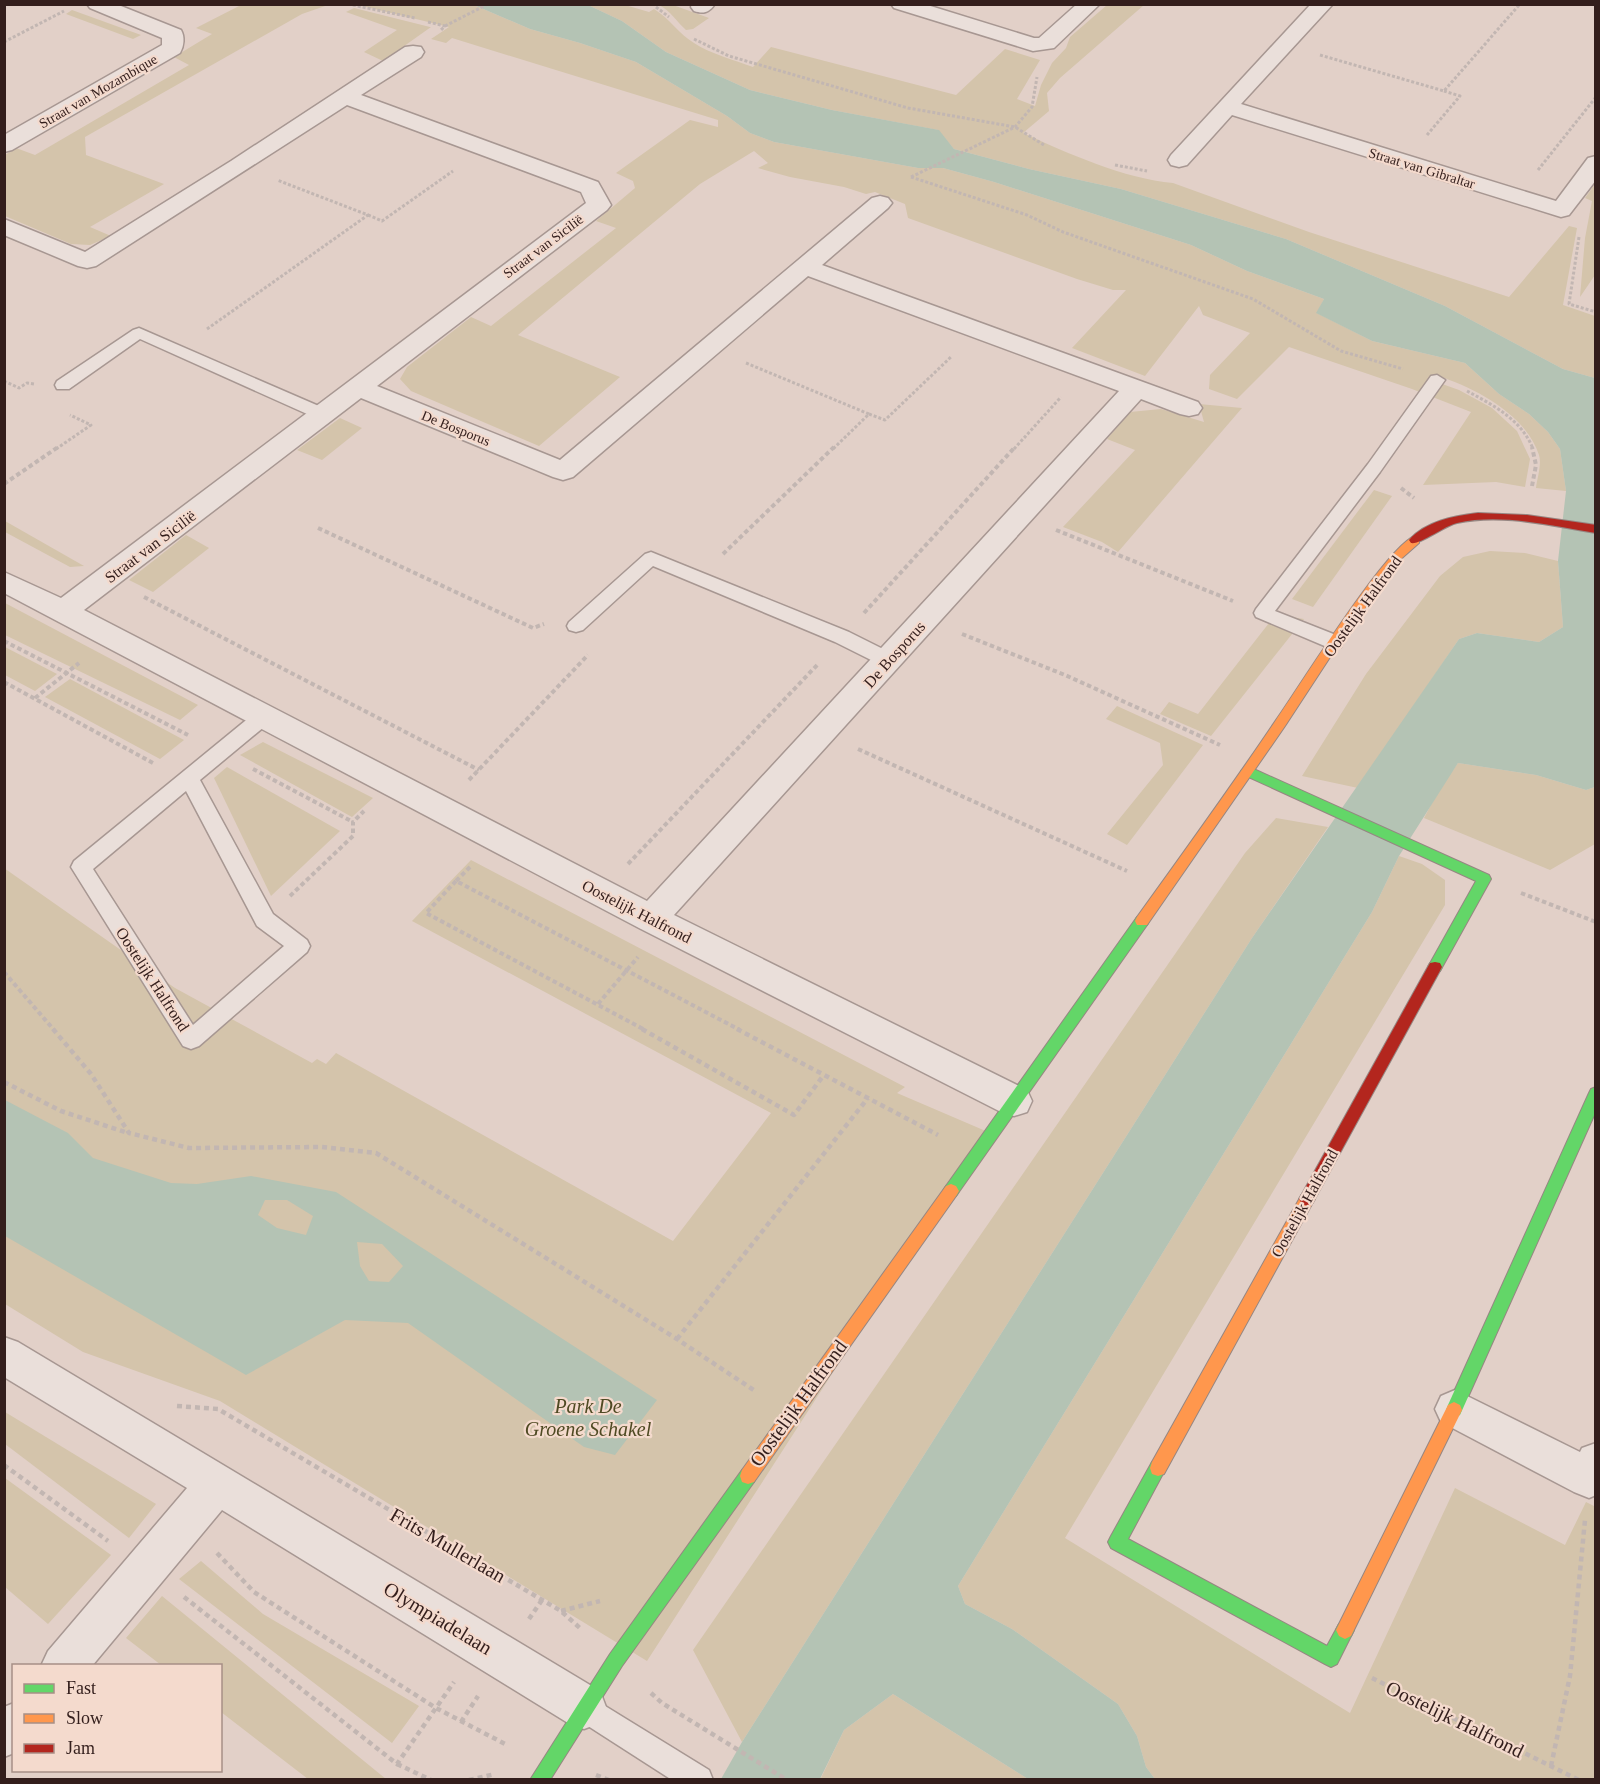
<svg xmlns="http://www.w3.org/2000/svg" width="1600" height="1784" viewBox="0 0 1600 1784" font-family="Georgia,serif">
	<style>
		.green { fill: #d4c4ab }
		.water { fill: #b4c3b4; fill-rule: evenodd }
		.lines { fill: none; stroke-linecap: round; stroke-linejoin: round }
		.lane-casing { stroke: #a79792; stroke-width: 3 }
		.street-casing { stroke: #a79792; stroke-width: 3 }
		.fast-casing { stroke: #968682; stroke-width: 2 }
		.slow-casing { stroke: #968682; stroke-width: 2 }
		.jam-casing { stroke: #968682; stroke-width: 2 }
		.path-far2 { stroke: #c2b6b2; stroke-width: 3; stroke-dasharray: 3 2; stroke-linecap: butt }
		.path-far1 { stroke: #c2b6b2; stroke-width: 4; stroke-dasharray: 4.5 3; stroke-linecap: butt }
		.path { stroke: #c2b6b2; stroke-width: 4.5; stroke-dasharray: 5 4; stroke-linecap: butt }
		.lane { fill: #eadfda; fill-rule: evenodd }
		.street { fill: #eadfda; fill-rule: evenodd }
		.fast { fill: #63d668; fill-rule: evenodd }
		.slow { fill: #ff974d; fill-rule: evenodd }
		.jam { fill: #b3261e; fill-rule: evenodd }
		.labels { text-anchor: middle; stroke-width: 4.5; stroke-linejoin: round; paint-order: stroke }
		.far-street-label { font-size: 14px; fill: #331e1c; stroke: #f4dacd }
		.street-label { font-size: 16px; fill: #331e1c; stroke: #f4dacd }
		.near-street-label { font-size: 20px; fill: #331e1c; stroke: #f4dacd }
		.near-park-label { font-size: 20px; font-style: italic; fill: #4f4a23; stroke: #f4dacd }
	</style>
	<rect width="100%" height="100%" fill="#e2d0c8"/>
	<g class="green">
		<path d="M241,5H328L302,14L85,137L86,155L164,184L90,227L111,236L90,245L71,244L5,216V155L16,148L35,155L189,65L174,57L212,34L196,28Z"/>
		<path d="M358,5H474L530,29L580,43L636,62L727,116L750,133L774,142L918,168H943L994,182L1191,245L1247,271L1324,299L1317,313L1372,341L1465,363L1499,394L1529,414L1548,432L1560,449L1566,491L1536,488C1537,479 1542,464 1539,455C1526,415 1476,388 1438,376L1431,380L1459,390L1492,408L1517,431L1530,459L1525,487L1496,482L1423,485L1471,412L1412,389L1289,347L1237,399L1209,389L1210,375L1250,333L1203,315L1199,306L1145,376L1072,348L1126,290H1113L1077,279L908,218L905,204L875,192L866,194L844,187L790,177L758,168L768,163L754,151L700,184L518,335L620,377L539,446L411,391L400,379L407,367L471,317L491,326L616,228L596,221L635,188L633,181L616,173L690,120L718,127V120L452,38L446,43L431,39L449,27Z"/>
		<path d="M588,5H625L649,12L654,9C669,18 679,34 694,43C711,54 734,60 753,67L771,47L956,95L1005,49L1040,60L1017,99L1035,106L1041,85L1052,63L1066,48L1070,37L1107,5H1144L1060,78L1047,93L1049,111L1023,133C1067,153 1125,179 1173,183L1309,232L1509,297L1569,226L1577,228L1563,305L1595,316V378L1563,369L1445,306L1286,239L1121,189L1029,169L954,149L938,130L832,110L750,90L666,52L622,21Z"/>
		<path d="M659,5H673L709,18L693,29L686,30C676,21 671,11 659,5Z"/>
		<path d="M354,8L430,27H431L383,61L364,52L397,30L346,12Z"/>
		<path d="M72,10L141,35L133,39L66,14Z"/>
		<path d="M1595,184V275L1580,297L1585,238L1592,201L1585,198Z"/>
		<path d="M1199,404L1242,408L1118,552L1102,542L1063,527L1135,450L1107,439L1130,412L1161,409L1204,422Z"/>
		<path d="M340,418L362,428L322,460L297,450Z"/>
		<path d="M1374,490L1392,496L1313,607L1292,599Z"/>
		<path d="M5,521L84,566L70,567L5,532Z"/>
		<path d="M186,535L209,548L153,592L129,580Z"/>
		<path d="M1490,551L1525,553L1558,561L1563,627L1539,642L1477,633L1459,639L1358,788L1302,776L1366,674L1440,576L1463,557Z"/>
		<path d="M5,603L198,705L180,720L5,635Z"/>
		<path d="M1279,615L1304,619L1211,736L1160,714L1169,702L1198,714L1269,623Z"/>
		<path d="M4,647H5L57,674L35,691L5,675Z"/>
		<path d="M70,679L184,740L160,759L45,697Z"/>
		<path d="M1117,706L1203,745L1127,845L1107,834L1163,765L1160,743L1106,719Z"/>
		<path d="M263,742L373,798L352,817L240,755Z"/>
		<path d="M1458,763L1536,775L1586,790L1595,787V844L1550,870L1424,818L1439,790Z"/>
		<path d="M227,767L340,831L271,896L214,778Z"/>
		<path d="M1276,818L1328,827L1252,938L742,1742L693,1650L1245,853Z"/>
		<path d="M1399,856L1422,864L1445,880V905L1065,1538L1350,1713L1455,1488L1565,1545L1586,1502L1596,1507L1595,1779H1155L1146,1767L1137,1736L1118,1704L1012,1629L965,1604L958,1586L1372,912Z"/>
		<path d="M471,860L905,1087L897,1093L988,1132L647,1661L220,1401L83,1352L5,1304L4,868L175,988L312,1063L317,1059L326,1064L336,1053L673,1241L771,1113L412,921Z"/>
		<path d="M5,1412L156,1504L129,1538L5,1444Z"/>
		<path d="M5,1478L111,1555L48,1624L5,1587Z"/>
		<path d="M201,1561L263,1614L419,1706L392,1743L179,1579Z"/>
		<path d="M162,1596L386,1779H308L221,1712L220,1666L161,1665L126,1638Z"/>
		<path d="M893,1694L1028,1779L820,1780L844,1730Z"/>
	</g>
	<g class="water">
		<path d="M474,5H588L622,21L666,52L750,90L832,110L939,130L954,149L1029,169L1121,189L1286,239L1445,306L1563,369L1595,378V787L1586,790L1536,775L1458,763L1399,856L1372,912L958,1586L965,1604L1012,1629L1118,1704L1137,1736L1146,1767L1155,1779H1028L893,1694L844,1730L820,1779H721L742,1742L1252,938L1459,639L1477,633L1539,642L1563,627L1558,561L1566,491L1560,449L1548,432L1529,414L1499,394L1465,363L1372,341L1316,313L1324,299L1247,271L1191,245L994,182L943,168H918L774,142L750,133L727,116L636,62L580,43L530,29Z"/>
		<path d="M5,1100L68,1133L93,1158L171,1183L197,1184L251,1176L336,1192L657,1400L615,1455L584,1447L408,1323L345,1320L246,1375L5,1236ZM265,1200H287L313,1216L306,1235L277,1228L258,1215ZM357,1242L382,1244L403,1266L389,1282L369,1281L360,1266Z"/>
	</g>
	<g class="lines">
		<defs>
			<g id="lane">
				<path d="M139,328L328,410L330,414L328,418H316L140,339L69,389H57L55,385L57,381L133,330Z"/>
				<path d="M1437,375L1445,380L1380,472L1275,611L1341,637L1343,642L1341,647L1334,648L1327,647L1256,617L1254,613L1256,609L1368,464L1431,376Z"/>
				<path d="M651,552L849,632L895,655L897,660L895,665L888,667L881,665L835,642L653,566L583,630L576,632L569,630L567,626L569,622L645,554Z"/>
				<path d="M263,710L270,712L273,717L270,722L200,780L273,914L307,940L310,946L307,952L199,1046L191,1049L183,1046L71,867L74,861L256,712ZM186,791L257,926L284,946L193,1025L93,869Z"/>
				<path d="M584,1693L709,1770L713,1780H672L574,1717L570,1707L574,1697Z"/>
			</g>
			<g id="street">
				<path d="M87,4H116L181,30C185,37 184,46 180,53L12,150L4,152V135L162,45V38L90,8Z"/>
				<path d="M692,4H715C709,13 703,14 694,11L691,7Z"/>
				<path d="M891,4H924L1034,38H1039L1077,4H1100L1054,48L1033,51L894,8Z"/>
				<path d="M1311,4H1333L1241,104L1556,201L1588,158L1596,156V180L1569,215L1561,217L1232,115L1187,165L1179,167L1171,165L1168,160L1171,155Z"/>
				<path d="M413,46L421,47L424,52L421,57L361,95L598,182L611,205L607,210L377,386L560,460L872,198L880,196L888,198L892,203L888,208L822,265L1198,402L1202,408L1198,414L1189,416L1180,414L1141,399L674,915L1027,1090L1032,1101L1027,1112L1014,1116L1001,1112L639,928L4,593V572L61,598L586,203L581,192L347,105L96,266L87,268L78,266L4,235V219L85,252L231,161L405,47ZM808,276L1119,391L647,901L84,610L361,398L553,477L563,480L573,477Z"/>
				<path d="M4,1337L18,1342L600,1691L606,1707L600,1723L584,1729L568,1723L222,1510L92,1666H41L48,1651L187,1488L4,1377Z"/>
				<path d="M1455,1390L1580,1452L1582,1448L1596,1443V1495L1589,1498L1574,1492L1441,1422L1435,1409L1441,1396Z"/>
				<path d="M14,1703V1753L4,1757V1707Z"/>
			</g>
			<g id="fast">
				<path d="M1247,766L1489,875L1491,879L1440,971H1430L1428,967L1476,881L1242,774L1241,771Z"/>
				<path d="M1142,916L1147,917L1149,921L1147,925L956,1196L951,1198L946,1196L943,1191L946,1186L1137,917Z"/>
				<path d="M1596,1087V1111L1460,1415L1454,1418L1448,1415L1446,1410L1448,1405L1589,1093L1591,1089Z"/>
				<path d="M1158,1460L1164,1462L1166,1468L1128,1539L1327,1646L1339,1624L1345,1621L1351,1624L1354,1630L1337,1664L1331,1667L1325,1664L1111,1548L1108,1542L1111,1536L1152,1462Z"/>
				<path d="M748,1468L754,1470L756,1476L754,1482L622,1666L550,1780H530L610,1654L742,1470Z"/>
			</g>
			<g id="slow">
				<path d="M1415,536L1419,537V543L1402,558L1338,645L1285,726L1147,925H1137L1135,921L1137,917C1184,852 1231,787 1276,720C1298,689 1387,545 1415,536Z"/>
				<path d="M951,1184L956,1186L959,1191L956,1196L754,1482L748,1484L742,1482L740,1476L742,1470L946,1186Z"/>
				<path d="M1307,1192L1312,1194L1315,1199L1312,1204L1164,1474L1158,1476L1152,1474L1150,1468L1152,1462L1302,1194Z"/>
				<path d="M1454,1402L1460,1405L1462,1410L1351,1636L1345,1639L1339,1636L1336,1630L1339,1624L1448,1405Z"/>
			</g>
			<g id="jam">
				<path d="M1478,513L1527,515L1596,525V533C1551,526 1502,513 1457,523C1444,526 1420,545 1411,543L1409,540C1426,521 1454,516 1478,513Z"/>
				<path d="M1435,962L1440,963L1442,967L1312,1204L1307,1206L1302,1204L1299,1199L1302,1194L1430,963Z"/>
			</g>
		</defs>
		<use href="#lane" class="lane-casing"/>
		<use href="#street" class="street-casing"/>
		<use href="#fast" class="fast-casing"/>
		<use href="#slow" class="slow-casing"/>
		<use href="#jam" class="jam-casing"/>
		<g class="path-far2">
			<path d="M348,4L415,18"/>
			<path d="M656,7L669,17"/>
			<path d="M428,22L445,26L440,31"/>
			<path d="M445,26L488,4"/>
			<path d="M694,39L729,56L908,108L1015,127L1044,145"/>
			<path d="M4,42L64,11"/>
			<path d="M1320,55L1444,91L1520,4"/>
			<path d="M1427,135L1460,96L1444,91"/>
			<path d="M1115,165L1147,171"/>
			<path d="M1538,170L1596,97"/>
			<path d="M911,177L1027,215L1063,232L1253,299L1341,351L1403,369"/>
			<path d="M911,177L1015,127L1032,107L1037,77"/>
			<path d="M368,215L382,221L453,171"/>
			<path d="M1579,237L1569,304L1596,312"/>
			<path d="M207,329L368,215L277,180"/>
			<path d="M746,363L869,414L833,449"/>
			<path d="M4,381L19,388L27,383L34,384"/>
			<path d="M1467,391C1493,405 1522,420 1533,449"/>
			<path d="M869,414L885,420L952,356"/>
			<path d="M56,449L91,425L70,415"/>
			<path d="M1014,449L1061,397"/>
		</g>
		<g class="path-far1">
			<path d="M4,484L58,447"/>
			<path d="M1532,486L1536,465L1532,447"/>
			<path d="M1401,488L1414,498"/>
			<path d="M318,528L533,628L544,624"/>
			<path d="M1056,530L1233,601"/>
			<path d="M723,554L834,447"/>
			<path d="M144,597L479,770"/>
			<path d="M864,613L1015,447"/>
			<path d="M962,634L1065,675L1220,745"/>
			<path d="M4,641L188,735"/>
			<path d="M4,682L153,763"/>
			<path d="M35,698L79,663"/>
			<path d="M858,749L1127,871"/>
			<path d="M253,769L353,822"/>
			<path d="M469,780L588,655"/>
			<path d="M628,864L819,663"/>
			<path d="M470,867L456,881L740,1030"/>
			<path d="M456,881L426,913L645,1030"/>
			<path d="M1521,893L1596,922"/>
			<path d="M290,896L353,836V822L364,811"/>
			<path d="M4,972L54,1030"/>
			<path d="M598,1004L638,957"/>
		</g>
		<g class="path">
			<path d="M53,1029L91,1074L129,1133L189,1148L322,1147L376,1153L677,1339L755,1391"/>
			<path d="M642,1029L794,1115L823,1076"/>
			<path d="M737,1029L938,1135"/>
			<path d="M4,1082L61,1111L128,1133"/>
			<path d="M677,1339L868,1098"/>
			<path d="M177,1406L218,1409L561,1611L581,1629"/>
			<path d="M4,1465L108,1541"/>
			<path d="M217,1553L254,1592L436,1708L507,1745"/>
			<path d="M184,1597L397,1764L454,1682"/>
			<path d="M561,1611L600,1601"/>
			<path d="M529,1619L542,1600"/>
			<path d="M1372,1678L1579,1780"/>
			<path d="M651,1693L662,1703L787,1780"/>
			<path d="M461,1722L478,1696"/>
			<path d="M397,1764L431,1780"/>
			<path d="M1551,1766L1570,1676L1585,1520"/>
			<path d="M596,1775L609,1780"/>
			<path d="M469,1780L495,1774"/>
		</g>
		<use href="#lane" class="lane"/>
		<use href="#street" class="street"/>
		<use href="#fast" class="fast"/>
		<use href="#slow" class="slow"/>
		<use href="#jam" class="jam"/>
	</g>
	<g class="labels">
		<g class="far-street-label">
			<text transform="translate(98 91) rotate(-30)" y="5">Straat van Mozambique</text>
			<text transform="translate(1422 168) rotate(17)" y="5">Straat van Gibraltar</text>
			<text transform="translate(543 246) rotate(-37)" y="5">Straat van Sicilië</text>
			<text transform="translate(456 428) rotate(22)" y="5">De Bosporus</text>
		</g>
		<g class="street-label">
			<text transform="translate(150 546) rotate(-37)" y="6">Straat van Sicilië</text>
			<text transform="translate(1362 606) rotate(-54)" y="6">Oostelijk Halfrond</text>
			<text transform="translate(894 654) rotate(-48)" y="6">De Bosporus</text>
			<text transform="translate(637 911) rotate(27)" y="6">Oostelijk Halfrond</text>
			<text transform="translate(153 979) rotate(57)" y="6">Oostelijk Halfrond</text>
			<text transform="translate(1304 1203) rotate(-61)" y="6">Oostelijk Halfrond</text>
		</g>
		<g class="near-street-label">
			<text transform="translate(798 1403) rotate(-54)" y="7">Oostelijk Halfrond</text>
			<text transform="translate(448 1545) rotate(30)" y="7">Frits Mullerlaan</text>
			<text transform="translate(438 1618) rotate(31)" y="7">Olympiadelaan</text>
			<text transform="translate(1455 1719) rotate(26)" y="7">Oostelijk Halfrond</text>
		</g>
		<g class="near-park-label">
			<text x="588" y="1413">Park De<tspan x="588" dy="23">Groene Schakel</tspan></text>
		</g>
	</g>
	<rect width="1600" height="1784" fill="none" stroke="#331e1c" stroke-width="12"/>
	<rect x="12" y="1664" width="210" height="108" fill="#f4dacd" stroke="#a78f86" stroke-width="1.5"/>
	<rect x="24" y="1684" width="30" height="9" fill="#63d668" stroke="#a78f86" stroke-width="1.5"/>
	<text x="66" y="1694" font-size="18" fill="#331e1c">Fast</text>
	<rect x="24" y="1714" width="30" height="9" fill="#ff974d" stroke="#a78f86" stroke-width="1.5"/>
	<text x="66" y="1724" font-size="18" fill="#331e1c">Slow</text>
	<rect x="24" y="1744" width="30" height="9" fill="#b3261e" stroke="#a78f86" stroke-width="1.5"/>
	<text x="66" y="1754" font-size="18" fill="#331e1c">Jam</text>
</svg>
